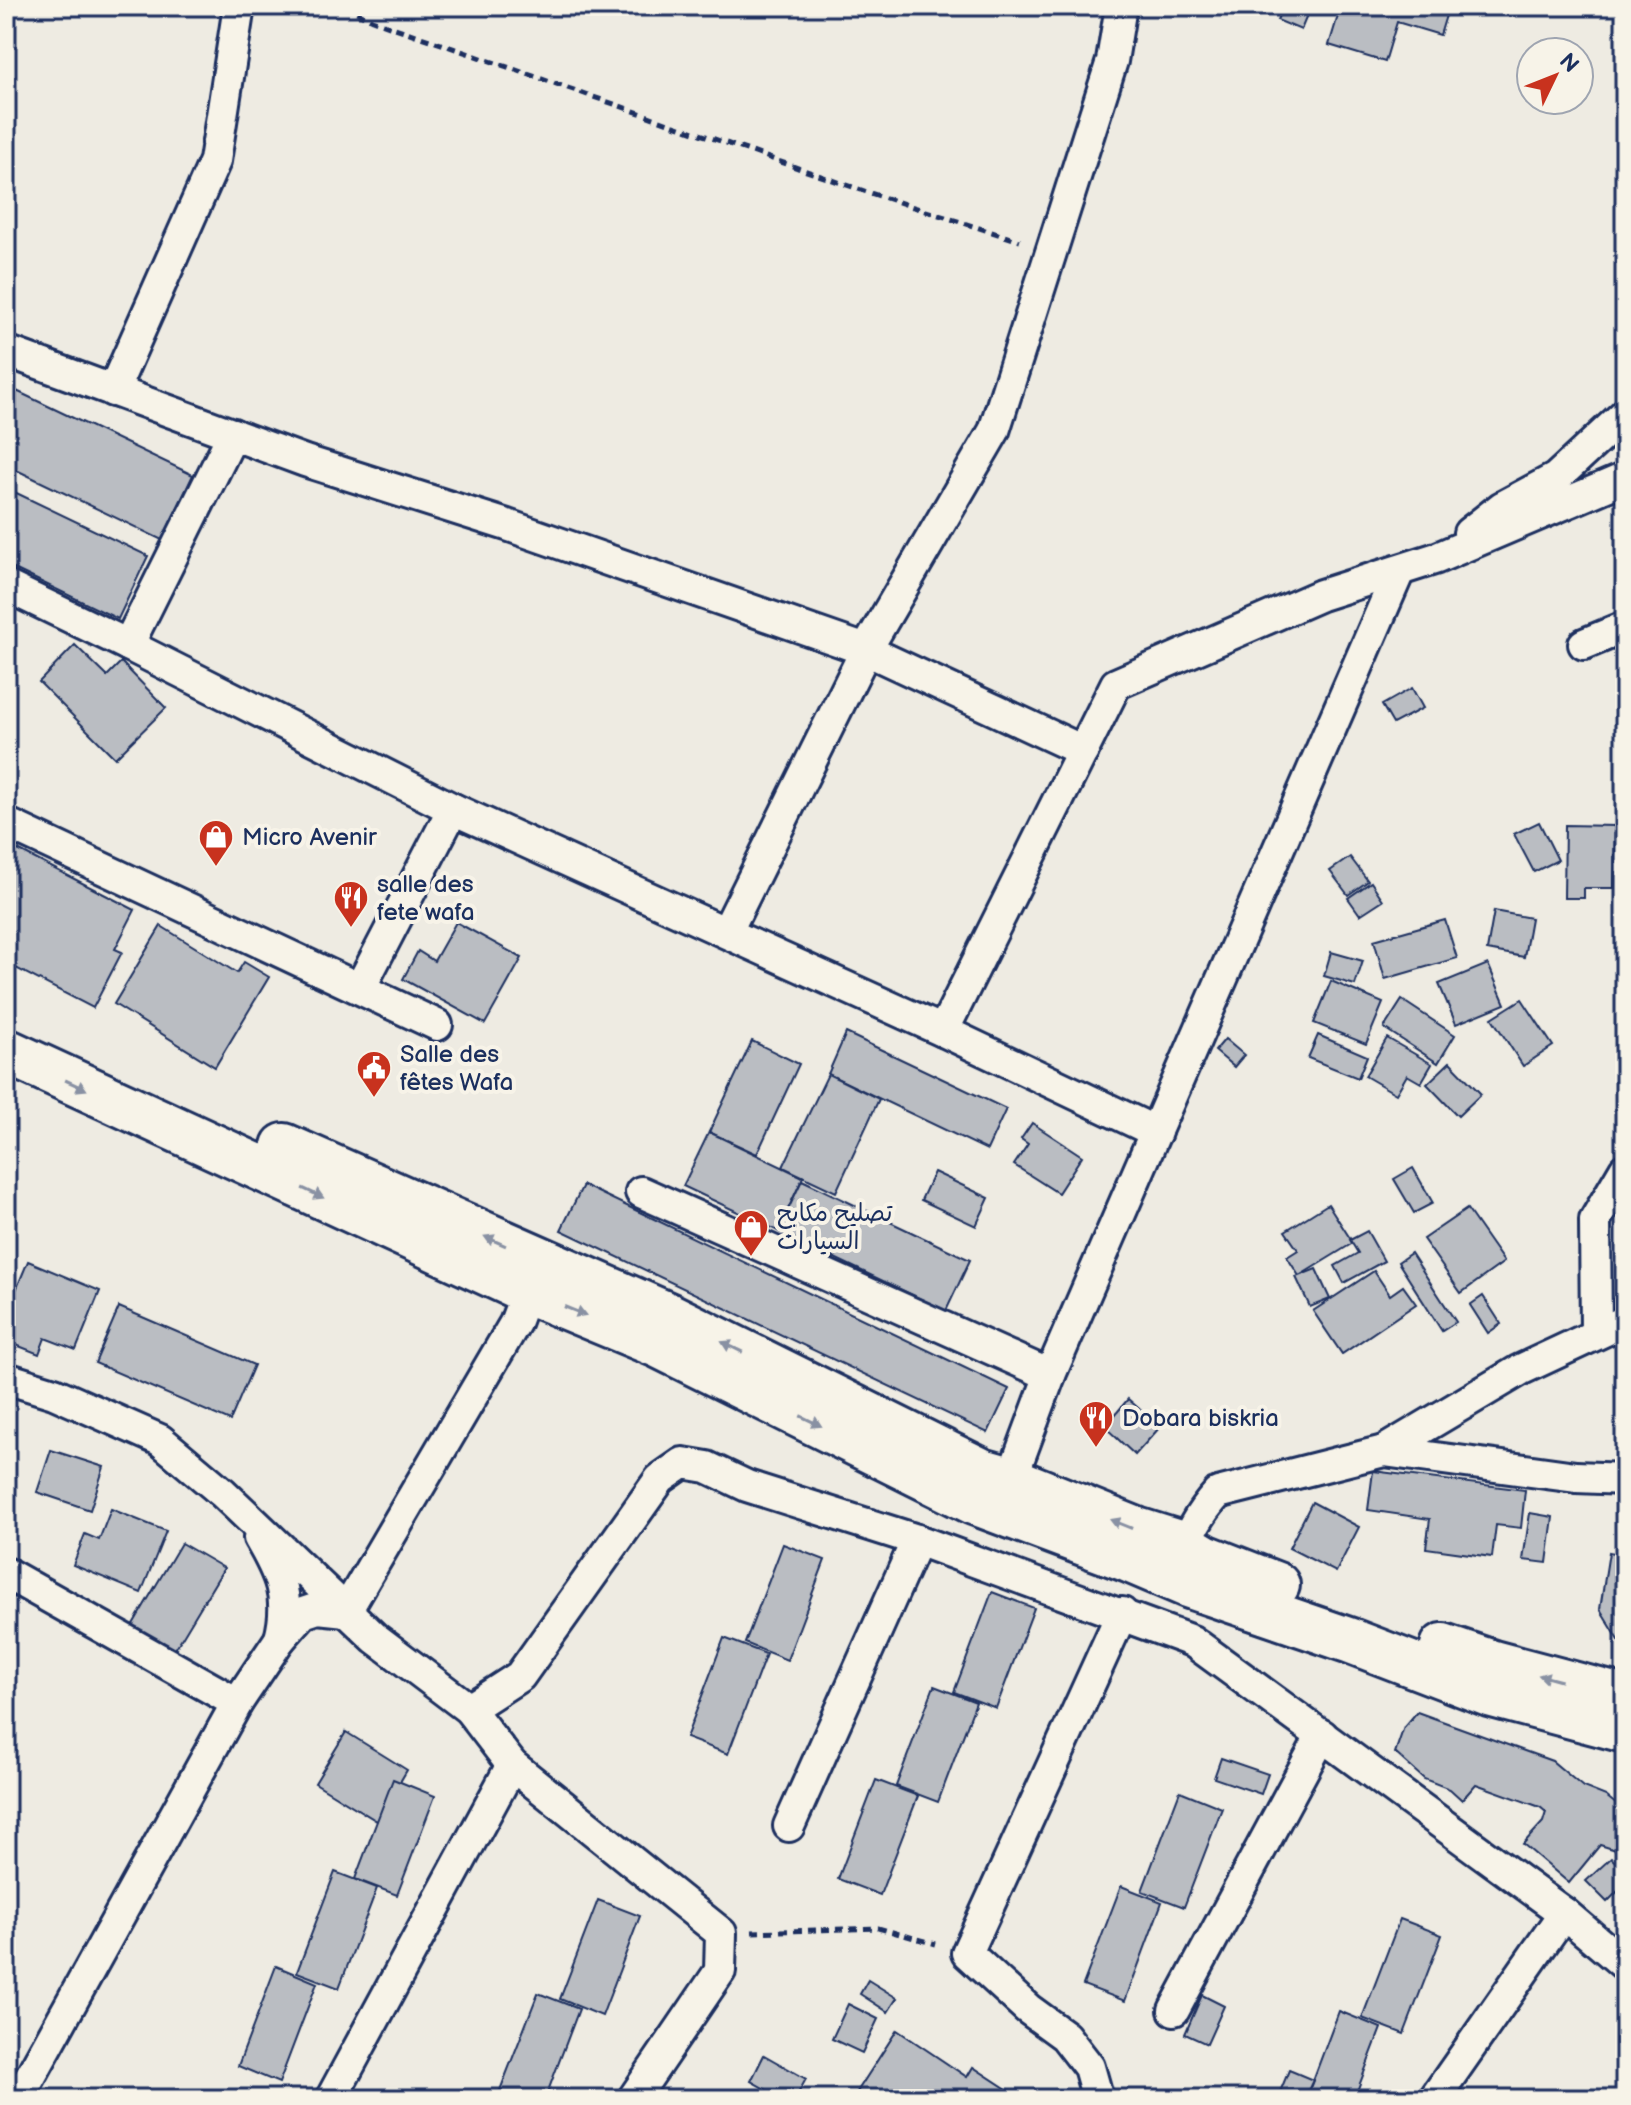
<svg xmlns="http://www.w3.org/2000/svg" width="1631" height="2105" viewBox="0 0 1631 2105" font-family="'Balsamiq Sans','Playpen Sans Arabic',sans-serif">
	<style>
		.building { fill: #babdc2; stroke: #1b2f5e; stroke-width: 2 }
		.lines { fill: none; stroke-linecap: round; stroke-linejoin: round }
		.street-casing { stroke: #1b2f5e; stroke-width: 36 }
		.primary-casing { stroke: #1b2f5e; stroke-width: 50 }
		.path { stroke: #1b2f5e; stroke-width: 5; stroke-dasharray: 8 6; stroke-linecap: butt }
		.street { stroke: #f7f3e8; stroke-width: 30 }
		.primary { stroke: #f7f3e8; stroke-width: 44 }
		.oneway { fill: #8991a3 }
		.labels { text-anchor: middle; stroke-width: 8; stroke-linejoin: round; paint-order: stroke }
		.poi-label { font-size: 24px; fill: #1b2f5e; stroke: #f7f3e8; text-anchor: start }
	</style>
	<rect width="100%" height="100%" fill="#eeebe2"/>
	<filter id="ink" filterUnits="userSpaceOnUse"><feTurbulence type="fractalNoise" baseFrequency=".0125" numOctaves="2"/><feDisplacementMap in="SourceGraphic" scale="16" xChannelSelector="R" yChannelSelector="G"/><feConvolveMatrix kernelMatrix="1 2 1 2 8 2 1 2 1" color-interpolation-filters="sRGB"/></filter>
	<g filter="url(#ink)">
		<g class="building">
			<path d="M1283,6H1311L1301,30L1277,20Z"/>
			<path d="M1341,6H1427L1447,12L1440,35L1397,22L1385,62L1329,45Z"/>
			<path d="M6,386L193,475L162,540L6,465Z"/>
			<path d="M6,488L148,556L118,619L6,565Z"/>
			<path d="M75,645L107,676L121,662L166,708L115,758L39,682Z"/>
			<path d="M1412,688L1423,708L1393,724L1382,705Z"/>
			<path d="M1539,822L1558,860L1534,872L1514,834Z"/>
			<path d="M1565,825L1615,826L1614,888H1584V898H1564Z"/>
			<path d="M6,844L135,910L115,949L122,952L93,1008L6,963Z"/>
			<path d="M1350,857L1368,881L1348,895L1330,871Z"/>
			<path d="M1371,882L1383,900L1360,915L1348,898Z"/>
			<path d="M1494,911L1531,918L1524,957L1487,950Z"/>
			<path d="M1445,920L1457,958L1385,979L1374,940Z"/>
			<path d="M456,922L522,958L485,1024L403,979L418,951L434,961Z"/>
			<path d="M161,926L237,973L244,962L269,977L215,1067L114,1004Z"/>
			<path d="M1331,952L1363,961L1355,985L1324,976Z"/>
			<path d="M1488,964L1505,1004L1456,1024L1439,984Z"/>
			<path d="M1331,981L1383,1003L1366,1044L1314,1023Z"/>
			<path d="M1522,999L1553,1046L1523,1066L1492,1018Z"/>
			<path d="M1402,1000L1455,1035L1438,1063L1384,1028Z"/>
			<path d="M846,1033L1006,1109L987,1150L828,1074Z"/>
			<path d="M1318,1035L1367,1056L1358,1078L1308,1058Z"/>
			<path d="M1387,1038L1432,1064L1421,1083L1407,1075L1396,1094L1365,1076Z"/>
			<path d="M1225,1039L1244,1055L1234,1067L1215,1051Z"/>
			<path d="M752,1041L799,1064L757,1154L709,1132Z"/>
			<path d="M1450,1062L1481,1094L1458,1116L1427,1084Z"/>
			<path d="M828,1074L879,1099L836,1192L783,1167Z"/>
			<path d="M1032,1123L1082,1156L1058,1193L1014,1165L1028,1144L1021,1139Z"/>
			<path d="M709,1132L803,1177L778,1231L683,1186Z"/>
			<path d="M1413,1168L1433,1203L1414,1213L1394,1179Z"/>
			<path d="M934,1172L989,1198L976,1226L921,1200Z"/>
			<path d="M802,1180L970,1260L946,1311L778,1231Z"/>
			<path d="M583,1185L1009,1389L988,1433L561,1230Z"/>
			<path d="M1328,1204L1353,1243L1299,1276L1287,1257L1298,1250L1285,1231Z"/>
			<path d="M1467,1209L1504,1262L1461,1293L1423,1239Z"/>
			<path d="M1367,1231L1384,1261L1344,1283L1335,1266L1358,1253L1350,1240Z"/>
			<path d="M1411,1253L1456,1322L1442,1331L1398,1262Z"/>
			<path d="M28,1261L100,1291L76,1350L45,1338L39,1354L6,1341V1314Z"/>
			<path d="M1316,1269L1330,1299L1310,1307L1296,1277Z"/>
			<path d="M1374,1271L1390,1295L1403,1286L1416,1304L1342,1354L1313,1311Z"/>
			<path d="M1483,1296L1501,1324L1488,1333L1470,1305Z"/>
			<path d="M119,1307L254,1365L230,1421L95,1363Z"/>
			<path d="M1128,1399L1160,1427L1135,1455L1105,1427Z"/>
			<path d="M51,1450L104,1467L90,1510L37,1492Z"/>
			<path d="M1373,1471L1525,1490L1521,1528L1496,1525L1492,1557L1426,1548L1430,1519L1368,1510Z"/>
			<path d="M1312,1502L1359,1527L1336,1572L1289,1548Z"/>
			<path d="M111,1509L166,1531L141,1593L73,1565L85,1534L99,1540Z"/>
			<path d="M1530,1513L1553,1517L1547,1563L1523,1560Z"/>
			<path d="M181,1543L224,1568L174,1651L132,1626Z"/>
			<path d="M783,1544L825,1560L787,1660L745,1643Z"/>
			<path d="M1609,1552L1625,1555V1650L1600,1609Z"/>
			<path d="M992,1592L1034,1608L996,1708L954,1692Z"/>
			<path d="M724,1638L766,1654L728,1754L686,1738Z"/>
			<path d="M934,1686L976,1702L938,1802L896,1786Z"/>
			<path d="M1417,1712L1552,1761L1583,1787L1606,1796L1622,1809L1625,1806V1853L1600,1845L1569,1883L1523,1844L1543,1822L1546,1812L1540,1807L1476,1784L1462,1800L1450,1789L1424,1779L1395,1753L1404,1727Z"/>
			<path d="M346,1732L407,1770L377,1821L315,1783Z"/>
			<path d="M1221,1758L1268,1774L1261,1794L1214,1778Z"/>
			<path d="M393,1779L435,1796L397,1895L355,1879Z"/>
			<path d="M876,1780L918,1796L880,1895L838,1879Z"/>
			<path d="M1180,1791L1222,1808L1184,1907L1142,1891Z"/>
			<path d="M1611,1858L1620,1866L1625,1861V1884L1607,1902L1586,1881Z"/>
			<path d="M335,1872L377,1888L339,1988L297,1972Z"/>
			<path d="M1121,1886L1162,1902L1125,2001L1083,1985Z"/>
			<path d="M598,1900L640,1916L602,2016L560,1999Z"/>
			<path d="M1400,1919L1442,1935L1404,2034L1362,2018Z"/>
			<path d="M276,1966L317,1983L279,2083L238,2066Z"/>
			<path d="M868,1980L897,1998L888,2012L860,1994Z"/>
			<path d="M538,1993L579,2009L545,2099H516L499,2093Z"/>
			<path d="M1202,1995L1224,2006L1207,2044L1185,2034Z"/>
			<path d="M848,2004L878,2019L862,2053L832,2039Z"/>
			<path d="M1339,2011L1381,2028L1354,2099H1306Z"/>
			<path d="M897,2030L967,2077L973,2067L1022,2099H861L855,2095Z"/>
			<path d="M764,2055L806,2079L795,2099H783L751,2081Z"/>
			<path d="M1289,2070L1313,2080L1304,2099H1277Z"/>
		</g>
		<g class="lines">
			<defs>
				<g id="street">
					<path d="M6,351L305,461L507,525L866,650L727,931"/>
					<path d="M113,391L215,161L239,6"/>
					<path d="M1469,533L1502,507L1556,478L1625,414"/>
					<path d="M6,586L128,645L233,434"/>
					<path d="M1584,644L1625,627"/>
					<path d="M128,645L453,809"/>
					<path d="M1083,751L866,650L994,431L1112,61L1121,6"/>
					<path d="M6,823L437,1025"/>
					<path d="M360,988L453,809L943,1031L1116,684L1321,595L1437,558L1625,478"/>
					<path d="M943,1031L1156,1132"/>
					<path d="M641,1192L1050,1375"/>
					<path d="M1596,1333L1595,1220L1625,1169"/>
					<path d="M6,1378L54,1393L160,1440L223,1493L375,1638L469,1709L512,1765L721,1933L720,1971L633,2099"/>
					<path d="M1384,1451L1576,1477L1625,1479"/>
					<path d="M1005,1496L1050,1375L1399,571"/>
					<path d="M259,1538C280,1574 291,1597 280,1639"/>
					<path d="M1179,1562C1188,1535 1198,1515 1218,1493L1384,1451L1520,1370L1625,1321"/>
					<path d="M6,1573L237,1703"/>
					<path d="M469,1709L520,1676L660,1479L683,1463L707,1467L747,1486L917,1540L1192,1641L1564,1913L1625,1965"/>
					<path d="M789,1826L917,1540"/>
					<path d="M1174,2010L1322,1735"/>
					<path d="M18,2099L237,1703L280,1639L303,1613L318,1608L346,1611L515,1323L527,1291L538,1277"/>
					<path d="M331,2099L512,1765"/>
					<path d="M1098,2099L1089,2067L1065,2036L1028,2009L967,1953L1122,1613"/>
					<path d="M1434,2099L1564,1913"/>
				</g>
				<g id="primary">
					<path d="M6,1051L527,1291L660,1346L974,1502L1129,1560L1190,1586L1351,1641L1489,1694L1625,1730"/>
					<path d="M284,1146L670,1316L982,1471L1010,1479L1137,1530L1185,1545L1205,1557L1277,1585"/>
					<path d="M1443,1646L1493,1663L1625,1698"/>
				</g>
			</defs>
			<use href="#street" class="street-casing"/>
			<use href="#primary" class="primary-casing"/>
			<g class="path">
				<path d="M344,6L372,20L870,193L1020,241"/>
				<path d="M752,1932L878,1928L936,1944"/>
			</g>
			<use href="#street" class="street"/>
			<use href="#primary" class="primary"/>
		</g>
		<defs><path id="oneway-solid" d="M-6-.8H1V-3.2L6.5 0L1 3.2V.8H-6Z" transform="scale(2)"/></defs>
		<g class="oneway">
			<use href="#oneway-solid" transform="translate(76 1085) rotate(25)"/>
			<use href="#oneway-solid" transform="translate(313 1193) rotate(25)"/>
			<use href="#oneway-solid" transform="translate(495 1241) rotate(-156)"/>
			<use href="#oneway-solid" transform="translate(575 1311) rotate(22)"/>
			<use href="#oneway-solid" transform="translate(732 1347) rotate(-154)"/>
			<use href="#oneway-solid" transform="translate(811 1421) rotate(26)"/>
			<use href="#oneway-solid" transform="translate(1121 1524) rotate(-158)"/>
			<use href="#oneway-solid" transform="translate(1550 1678) rotate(-165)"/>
		</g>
	</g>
	<defs>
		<symbol id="shop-pin" viewBox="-11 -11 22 30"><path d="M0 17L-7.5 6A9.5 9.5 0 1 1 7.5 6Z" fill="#c8321e" stroke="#f7f3e8"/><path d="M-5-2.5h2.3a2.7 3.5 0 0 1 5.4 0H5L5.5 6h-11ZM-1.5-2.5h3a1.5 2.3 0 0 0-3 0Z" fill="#fff"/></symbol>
		<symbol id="restaurant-pin" viewBox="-11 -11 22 30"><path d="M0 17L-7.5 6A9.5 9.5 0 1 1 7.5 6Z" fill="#c8321e" stroke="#f7f3e8"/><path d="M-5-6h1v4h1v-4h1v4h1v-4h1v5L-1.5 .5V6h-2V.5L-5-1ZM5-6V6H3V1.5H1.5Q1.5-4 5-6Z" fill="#fff"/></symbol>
		<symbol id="civic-pin" viewBox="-11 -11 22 30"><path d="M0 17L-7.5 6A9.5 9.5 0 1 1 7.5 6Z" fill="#c8321e" stroke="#f7f3e8"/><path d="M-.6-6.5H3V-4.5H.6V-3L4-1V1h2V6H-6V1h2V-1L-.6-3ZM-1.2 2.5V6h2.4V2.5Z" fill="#fff"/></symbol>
	</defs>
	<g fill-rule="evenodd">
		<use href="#shop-pin" x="196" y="817" width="40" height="54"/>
		<use href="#restaurant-pin" x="331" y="878" width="40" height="54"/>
		<use href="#civic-pin" x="354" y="1048" width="40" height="54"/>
		<use href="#shop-pin" x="731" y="1207" width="40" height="54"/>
		<use href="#restaurant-pin" x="1076" y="1398" width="40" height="54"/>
	</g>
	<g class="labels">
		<g class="poi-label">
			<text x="242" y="845">Micro Avenir</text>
			<text x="377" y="892">salle des<tspan x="377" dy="28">fete wafa</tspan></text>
			<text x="400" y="1062">Salle des<tspan x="400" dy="28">fêtes Wafa</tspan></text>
			<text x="777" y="1221">تصليح مكابح<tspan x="777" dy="28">السيارات</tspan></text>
			<text x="1122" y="1426">Dobara biskria</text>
		</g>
	</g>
	<rect width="1631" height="2105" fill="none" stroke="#f7f3e8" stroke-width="32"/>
	<rect x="16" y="16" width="1599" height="2073" fill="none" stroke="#1b2f5e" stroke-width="3" filter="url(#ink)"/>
	<g transform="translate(1555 76) rotate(47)"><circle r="38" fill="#f7f3e8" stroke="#9fa5b1" stroke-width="2"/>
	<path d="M0-6L14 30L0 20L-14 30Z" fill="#c8321e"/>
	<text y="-12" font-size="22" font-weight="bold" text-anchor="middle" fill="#1b2f5e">N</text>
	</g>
</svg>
